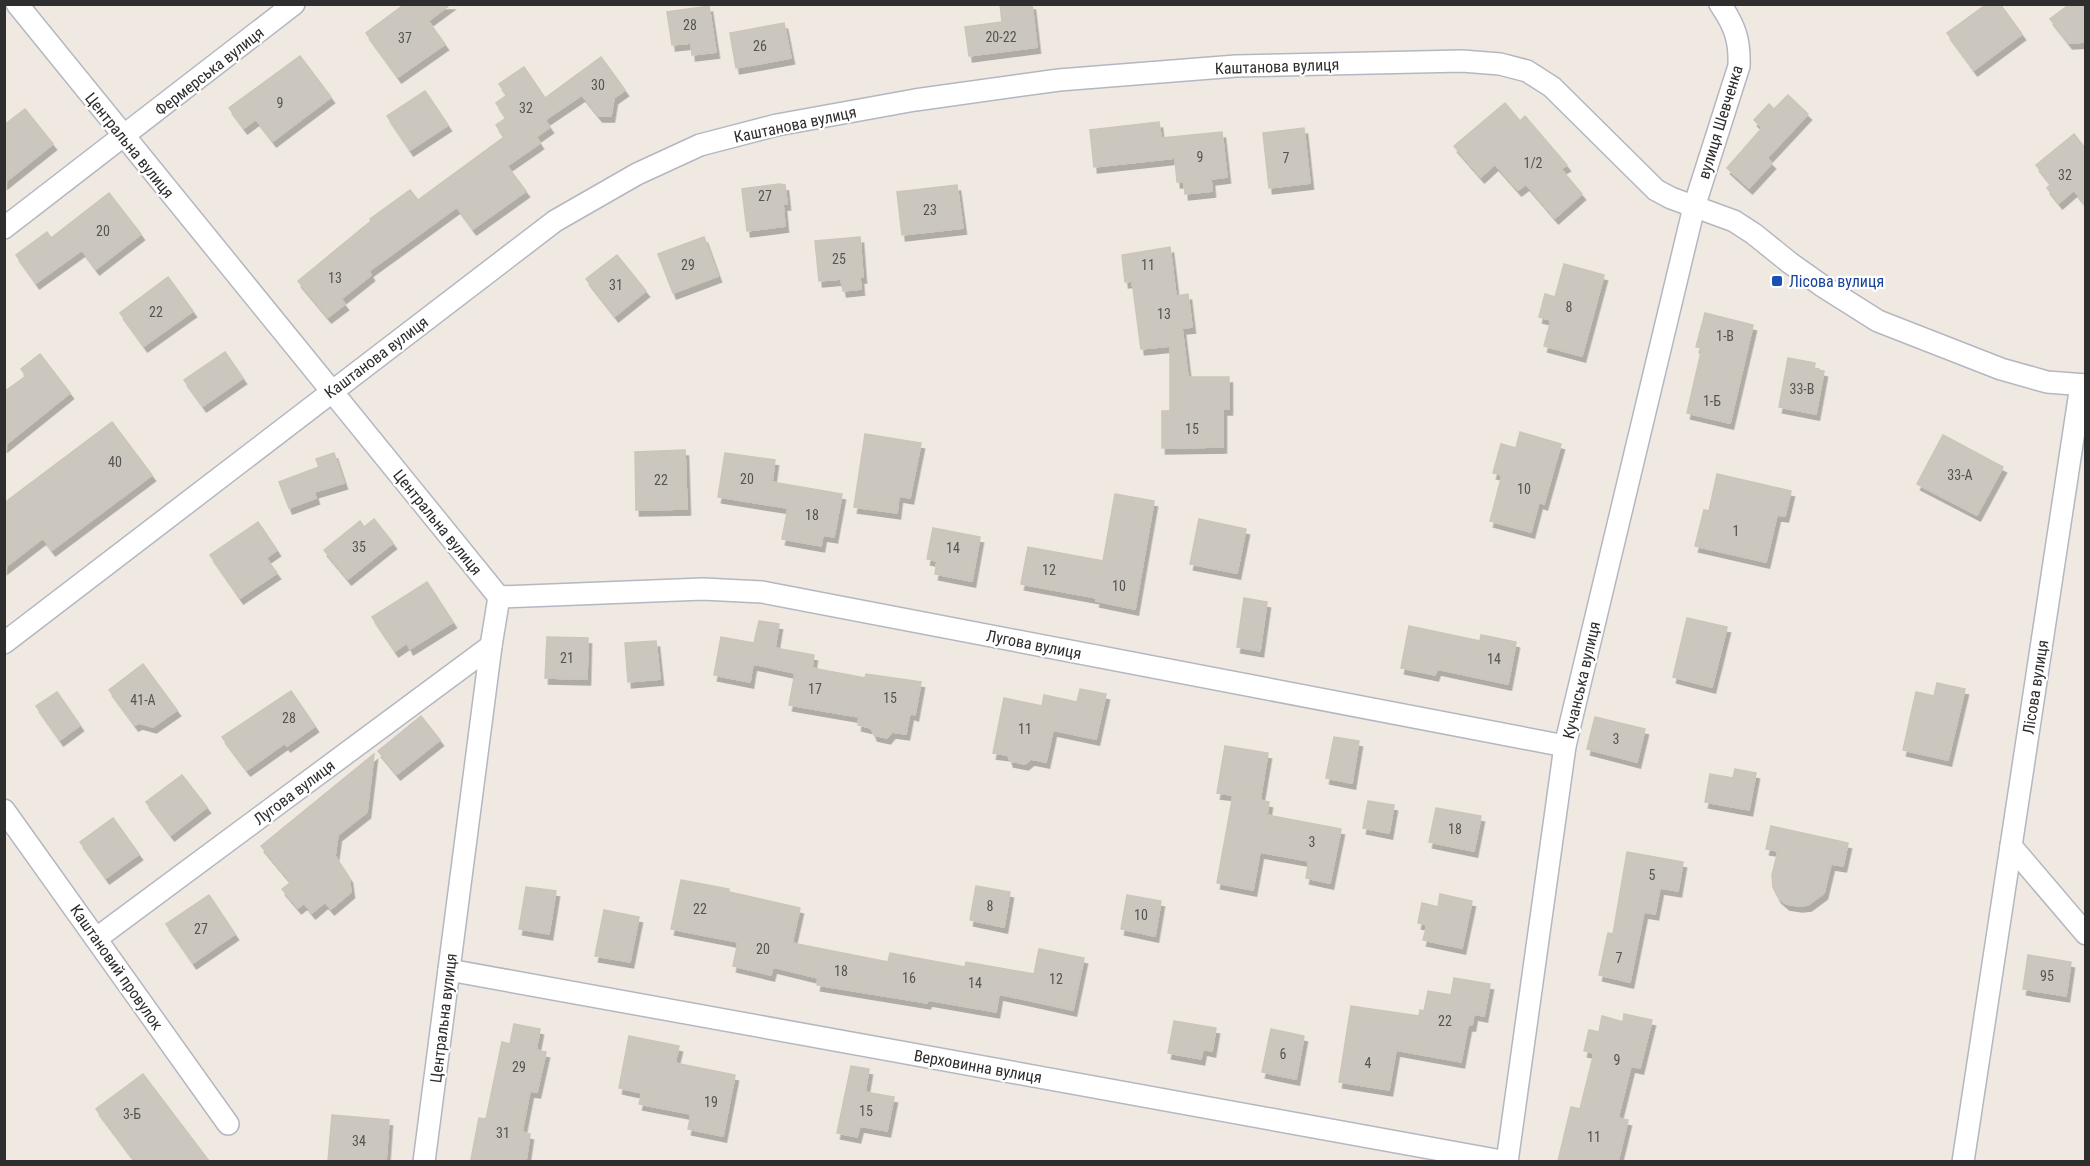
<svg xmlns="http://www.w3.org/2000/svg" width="2090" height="1166" viewBox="0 0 2090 1166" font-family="'Roboto Condensed',sans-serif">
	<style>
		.building { fill: #cbc7bf; stroke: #cbc5ba; stroke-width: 1.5; filter: url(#shadow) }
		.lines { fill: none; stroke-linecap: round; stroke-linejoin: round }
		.minor-casing { stroke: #b4b7c1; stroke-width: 24 }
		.minor { stroke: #fff; stroke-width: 21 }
		.transit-dot { fill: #1a4fb4; stroke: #fff; stroke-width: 2 }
		.labels { text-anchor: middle; stroke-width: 4.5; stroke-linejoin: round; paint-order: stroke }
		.number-label { font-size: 14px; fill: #555452 }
		.street-label { font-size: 16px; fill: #2e2e2e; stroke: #fff }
		.transit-label { font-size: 16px; fill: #164399; stroke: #fff; text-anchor: start }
	</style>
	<defs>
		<filter id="shadow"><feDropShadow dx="3.5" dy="6" stdDeviation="0" flood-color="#0004"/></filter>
	</defs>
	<rect width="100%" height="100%" fill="#efe9e1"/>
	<g class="building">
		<path d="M405,4H451L428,21L445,44L398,77L366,33Z"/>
		<path d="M1000,4H1032L1037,47L969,56L965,27L1002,22Z"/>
		<path d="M1987,4H2000L2022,34L1974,70L1947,33Z"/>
		<path d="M2070,4H2085V42L2069,43L2050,19Z"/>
		<path d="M709,6L716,52L692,55L691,43L672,45L667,12Z"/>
		<path d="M784,23L791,58L736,68L730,33Z"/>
		<path d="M300,56L331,97L273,141L256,119L244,128L229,108Z"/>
		<path d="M601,57L625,90L614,98L611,116H599L582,95L545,120L550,127L536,137L540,143L507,166L526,191L473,229L457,207L369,271L371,275L341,299L345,304L328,317L298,281L371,221L370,219L410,190L418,200L504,137L496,125L506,118L496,103L507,95L499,84L524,67L545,98Z"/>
		<path d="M425,91L448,125L410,150L387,116Z"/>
		<path d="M1788,95L1808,114L1767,158L1772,163L1749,188L1727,168L1762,128L1754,120L1769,104L1774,109Z"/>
		<path d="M1505,103L1520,121L1525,116L1567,165L1561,169L1582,194L1555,218L1526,184L1518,190L1495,164L1481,177L1454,146Z"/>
		<path d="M25,109L53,144L4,183V125Z"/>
		<path d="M1159,122L1161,138L1222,132L1227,177L1211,179L1212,191L1185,194L1184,182H1177L1175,158L1094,167L1090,130Z"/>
		<path d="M1304,128L1310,183L1269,188L1263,133Z"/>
		<path d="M2074,134L2085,148V204L2074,190L2059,203L2047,188L2051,184L2036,165Z"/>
		<path d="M779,184L785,185L787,204H783L785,226L747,231L742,189Z"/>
		<path d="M957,185L963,228L902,235L897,192Z"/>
		<path d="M109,193L141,234L96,269L82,250L36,283L16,255L47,232L51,238Z"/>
		<path d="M704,237L718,276L673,293L658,254Z"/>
		<path d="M860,237L863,277H860L861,289L843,291L841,279L819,281L815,241Z"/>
		<path d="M1170,247L1176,296L1188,294L1192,327L1182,328L1188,377H1229V409H1223V447L1162,448V411H1170V346L1141,349L1132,281L1125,282L1122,255Z"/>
		<path d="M617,255L646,291L615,316L586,279Z"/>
		<path d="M1564,264L1604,275L1582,356L1544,346L1551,320L1539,317L1545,294L1555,297Z"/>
		<path d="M168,277L193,311L144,346L120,313Z"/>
		<path d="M1705,313L1753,325L1730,423L1687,413L1702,348L1696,347Z"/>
		<path d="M225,352L243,378L203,406L184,380Z"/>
		<path d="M40,354L70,393L4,446V392L26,376L21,369Z"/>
		<path d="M1788,358L1815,363L1814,369L1824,371L1816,414L1779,407Z"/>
		<path d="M112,422L152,475L52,550L43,538L4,568V503Z"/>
		<path d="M1520,432L1561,444L1544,504L1539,502L1531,532L1490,521L1502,475L1493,473L1501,444L1516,448Z"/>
		<path d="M865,434L921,443L910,498L899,496L897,513L854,507Z"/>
		<path d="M1943,435L2003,467L1977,515L1917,484Z"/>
		<path d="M685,450L687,509L636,510L635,452Z"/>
		<path d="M334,453L344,483L314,492L316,498L289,508L279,482L319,467L316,459Z"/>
		<path d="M725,453L775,460L772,482L842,494L834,537L823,535L821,546L782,539L788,508L718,497Z"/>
		<path d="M1717,474L1791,491L1785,516L1777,515L1766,562L1695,546L1704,510L1709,511Z"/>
		<path d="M1115,494L1154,501L1135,609L1096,601L1097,598L1021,584L1028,547L1103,561Z"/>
		<path d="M374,519L393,543L348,579L324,550L360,521L364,527Z"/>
		<path d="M1199,519L1246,529L1237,573L1190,564Z"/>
		<path d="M258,522L277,550L266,558L277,573L240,598L210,555Z"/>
		<path d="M933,528L980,537L972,581L935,574L937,561L927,559Z"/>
		<path d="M427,582L453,622L410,649L407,643L395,651L372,617Z"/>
		<path d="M1244,598L1267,602L1260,651L1237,647Z"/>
		<path d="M1687,618L1727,627L1712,687L1673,677Z"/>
		<path d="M759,621L779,624L775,648L814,655L812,668L865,678L866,674L921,682L915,715L910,713L906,734L892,732L887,738L874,735L871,728L858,725L859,717L789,705L795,673L753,664L750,682L714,675L721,637L754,643Z"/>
		<path d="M1409,626L1480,641L1481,635L1516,642L1508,684L1437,669L1435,675L1401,668Z"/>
		<path d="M547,637L588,638L587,679L545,678Z"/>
		<path d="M656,641L660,679L628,682L625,643Z"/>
		<path d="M143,664L177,710L153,727L139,723L135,725L109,690Z"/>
		<path d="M1937,683L1965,689L1948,760L1903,750L1916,692L1934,696Z"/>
		<path d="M1080,689L1106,694L1096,739L1053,730L1046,762L1031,759L1025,764L1010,761L1008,755L993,753L1004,698L1042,706L1044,695L1077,702Z"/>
		<path d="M291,691L315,726L287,746L285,743L247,770L222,737Z"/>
		<path d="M57,692L80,725L60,740L36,706Z"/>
		<path d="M421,716L440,740L397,774L378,751Z"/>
		<path d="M1595,717L1645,729L1637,762L1587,749Z"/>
		<path d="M1334,737L1359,741L1352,783L1326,778Z"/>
		<path d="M1225,746L1268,753L1260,800L1269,802L1267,815L1341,829L1330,883L1306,878L1309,861L1260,852L1253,890L1217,883L1233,795L1217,793Z"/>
		<path d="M374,754L367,812L338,835L335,856L349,877L351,892L331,909L325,902L312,913L304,903L298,908L282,889L291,882L261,846Z"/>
		<path d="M1735,769L1756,773L1749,810L1705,802L1710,774L1733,778Z"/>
		<path d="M182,775L207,807L171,835L146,802Z"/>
		<path d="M1368,801L1394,805L1389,833L1363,828Z"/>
		<path d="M1436,808L1481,816L1474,851L1429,842Z"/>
		<path d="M113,818L139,854L106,878L80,842Z"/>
		<path d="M1771,826L1848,843L1843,866L1831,864L1824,893L1808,905L1799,906L1786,904L1778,897L1773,887L1772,875L1778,851L1766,849Z"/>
		<path d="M1627,852L1683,862L1678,891L1660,888L1655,914L1644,912L1630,982L1599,975L1608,933L1613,934Z"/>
		<path d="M681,880L729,889V892L800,908L792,943L888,962L890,953L965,967L966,962L1034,974L1039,949L1084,958L1073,1010L999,994L996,1012L928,1000L927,1003L817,985L818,978L773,967L771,975L733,966L738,942L671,929Z"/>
		<path d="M976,886L1010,892L1004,927L970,920Z"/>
		<path d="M526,887L556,891L549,934L519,929Z"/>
		<path d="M1440,894L1472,901L1462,948L1423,940L1427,925L1418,923L1422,903L1438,907Z"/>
		<path d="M209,895L235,934L193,963L166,924Z"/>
		<path d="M1127,895L1161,901L1155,936L1121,929Z"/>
		<path d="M604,910L639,917L630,962L595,956Z"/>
		<path d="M2028,955L2071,962L2066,996L2023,989Z"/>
		<path d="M1454,978L1490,984L1484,1016L1474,1014L1472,1025H1468L1461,1062L1396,1050L1389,1090L1339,1082L1351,1006L1419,1016L1420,1010L1424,1011L1428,991L1451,995Z"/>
		<path d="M1624,1014L1652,1020L1640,1068L1631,1066L1618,1118L1628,1120L1618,1161H1558L1571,1107L1580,1109L1594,1053L1584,1051L1589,1030L1599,1032L1602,1016L1623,1022Z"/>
		<path d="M1174,1021L1216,1028L1212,1051L1203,1049L1201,1059L1168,1053Z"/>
		<path d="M514,1024L540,1029L536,1050L546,1052L537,1092L530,1091L522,1132L530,1134L526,1161H486L471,1159L479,1118L486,1119L502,1042L510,1044Z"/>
		<path d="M1271,1029L1304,1036L1296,1079L1262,1072Z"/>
		<path d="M629,1036L679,1046L675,1063L735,1075L723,1136L688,1129L691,1114L639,1104L642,1093L619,1088Z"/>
		<path d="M851,1066L869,1069L865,1092L894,1097L887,1131L860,1126L857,1137L837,1133Z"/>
		<path d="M143,1074L209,1161H135L96,1109Z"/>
		<path d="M332,1115L389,1120L386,1161H328Z"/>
	</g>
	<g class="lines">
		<defs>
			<g id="minor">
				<path d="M17,4L499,597L491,646L424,1162"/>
				<path d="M4,228L294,4"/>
				<path d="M499,597L703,589L762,592L1565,746"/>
				<path d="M4,643L555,221L637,174L700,145L777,125L915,100L1059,80L1236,66L1462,61L1500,64L1527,71L1552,87L1656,190L1671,198L1734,221L1754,234L1790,263L1821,285L1878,321L2001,369L2047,382L2086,385"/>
				<path d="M4,810L228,1124"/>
				<path d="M2011,846L2086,934"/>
				<path d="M97,938L491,646"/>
				<path d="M449,970L1507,1162"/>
				<path d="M1507,1162L1565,746L1694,207L1739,66C1740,40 1735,26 1720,4"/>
				<path d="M1963,1162L2081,385"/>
			</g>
		</defs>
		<use href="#minor" class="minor-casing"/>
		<use href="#minor" class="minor"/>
	</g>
	<rect class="transit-dot" x="1771" y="275" width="12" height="12" rx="3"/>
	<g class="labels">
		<g class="number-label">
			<text x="690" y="30">28</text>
			<text x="1001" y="42">20-22</text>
			<text x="405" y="43">37</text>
			<text x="760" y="51">26</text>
			<text x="598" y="90">30</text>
			<text x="280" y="108">9</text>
			<text x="526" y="113">32</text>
			<text x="1200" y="162">9</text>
			<text x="1286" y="163">7</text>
			<text x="1533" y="168">1/2</text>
			<text x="2065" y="180">32</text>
			<text x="765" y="201">27</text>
			<text x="930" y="215">23</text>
			<text x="103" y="236">20</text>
			<text x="839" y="264">25</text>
			<text x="688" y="270">29</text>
			<text x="1148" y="270">11</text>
			<text x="335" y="283">13</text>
			<text x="616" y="290">31</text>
			<text x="1569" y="312">8</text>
			<text x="156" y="317">22</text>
			<text x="1164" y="319">13</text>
			<text x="1725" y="341">1-В</text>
			<text x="1802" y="394">33-В</text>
			<text x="1712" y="406">1-Б</text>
			<text x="1192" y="434">15</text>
			<text x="115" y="467">40</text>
			<text x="1960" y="480">33-А</text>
			<text x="747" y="484">20</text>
			<text x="661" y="485">22</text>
			<text x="1524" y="494">10</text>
			<text x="812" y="520">18</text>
			<text x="1736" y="536">1</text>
			<text x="359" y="552">35</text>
			<text x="953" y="553">14</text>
			<text x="1049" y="575">12</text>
			<text x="1119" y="591">10</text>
			<text x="567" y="663">21</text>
			<text x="1494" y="664">14</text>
			<text x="815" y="694">17</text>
			<text x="890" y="703">15</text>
			<text x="143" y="705">41-А</text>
			<text x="289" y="723">28</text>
			<text x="1025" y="734">11</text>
			<text x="1616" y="744">3</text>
			<text x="1455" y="834">18</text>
			<text x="1312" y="847">3</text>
			<text x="1652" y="880">5</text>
			<text x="990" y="911">8</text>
			<text x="700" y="914">22</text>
			<text x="1141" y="920">10</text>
			<text x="201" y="934">27</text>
			<text x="763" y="954">20</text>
			<text x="1619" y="963">7</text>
			<text x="841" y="976">18</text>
			<text x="2047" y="981">95</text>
			<text x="909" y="983">16</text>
			<text x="1056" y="984">12</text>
			<text x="975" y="988">14</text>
			<text x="1445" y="1026">22</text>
			<text x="1283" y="1059">6</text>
			<text x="1617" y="1065">9</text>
			<text x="1368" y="1068">4</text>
			<text x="519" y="1072">29</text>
			<text x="711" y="1107">19</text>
			<text x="866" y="1116">15</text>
			<text x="132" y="1119">3-Б</text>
			<text x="503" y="1138">31</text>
			<text x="1594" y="1142">11</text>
			<text x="359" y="1146">34</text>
		</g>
		<g class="street-label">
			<text transform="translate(1277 66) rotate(-2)" y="6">Каштанова вулиця</text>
			<text transform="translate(209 71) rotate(-38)" y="6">Фермерська вулиця</text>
			<text transform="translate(1720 122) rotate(-73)" y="6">вулиця Шевченка</text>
			<text transform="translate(795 124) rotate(-12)" y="6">Каштанова вулиця</text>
			<text transform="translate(130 145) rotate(51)" y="6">Центральна вулиця</text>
			<text transform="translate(376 357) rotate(-37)" y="6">Каштанова вулиця</text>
			<text transform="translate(438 522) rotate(51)" y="6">Центральна вулиця</text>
			<text transform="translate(1034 644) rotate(11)" y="6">Лугова вулиця</text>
			<text transform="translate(1581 680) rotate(-77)" y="6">Кучанська вулиця</text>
			<text transform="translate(2035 687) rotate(-81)" y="6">Лісова вулиця</text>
			<text transform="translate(294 792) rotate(-37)" y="6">Лугова вулиця</text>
			<text transform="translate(117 967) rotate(55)" y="6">Каштановий провулок</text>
			<text transform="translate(443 1018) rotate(-83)" y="6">Центральна вулиця</text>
			<text transform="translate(978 1066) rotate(10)" y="6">Верховинна вулиця</text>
		</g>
		<g class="transit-label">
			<text x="1789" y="287">Лісова вулиця</text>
		</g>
	</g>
	<rect width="2090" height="1166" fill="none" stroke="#2e2e2e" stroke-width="12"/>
</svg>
